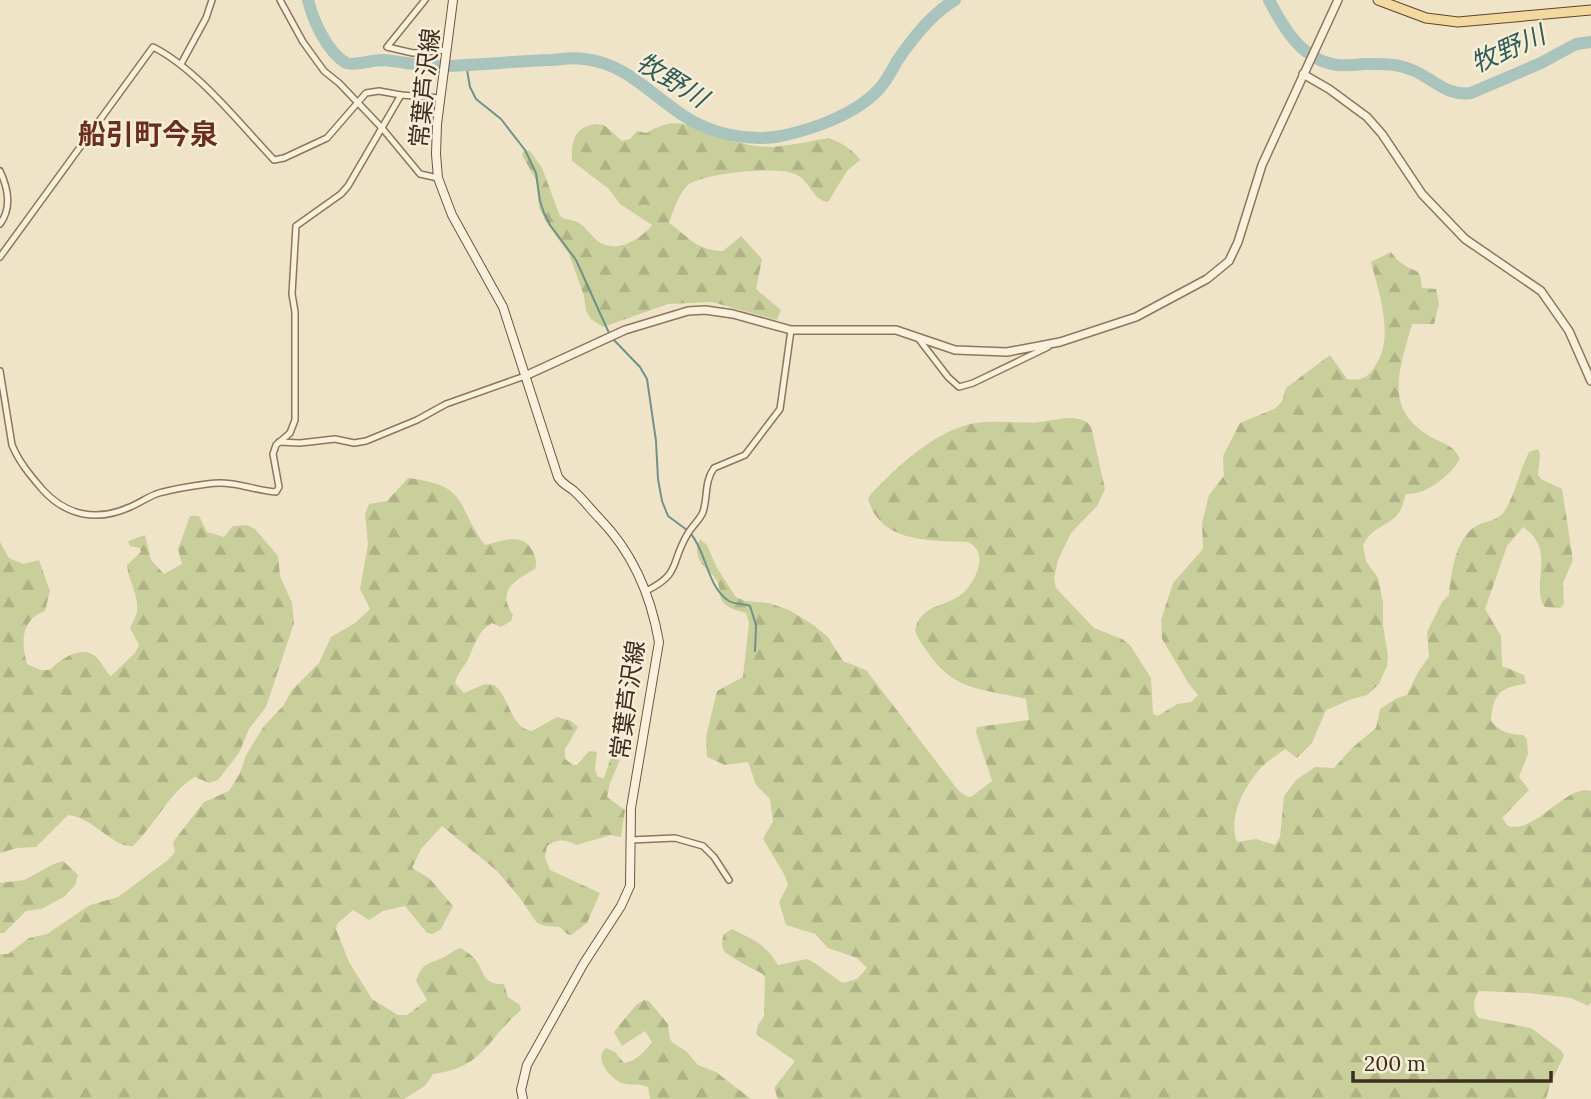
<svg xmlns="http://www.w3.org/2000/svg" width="1591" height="1099" viewBox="0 0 1591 1099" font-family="Lora,'Noto Sans JP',serif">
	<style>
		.forest { fill: url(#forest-firs) }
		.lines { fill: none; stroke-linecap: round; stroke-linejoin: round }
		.stream { stroke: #6f938a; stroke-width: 2 }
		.river { stroke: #a9c4bc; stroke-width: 12 }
		.minor-casing { stroke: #8d765c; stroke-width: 8 }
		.tertiary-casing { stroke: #8d765c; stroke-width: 10 }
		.secondary-casing { stroke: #6f573f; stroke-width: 10 }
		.primary-casing { stroke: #5b4430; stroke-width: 11 }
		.minor { stroke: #faf1dc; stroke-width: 5 }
		.tertiary { stroke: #faf1dc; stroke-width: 7 }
		.secondary { stroke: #faf1dc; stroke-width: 8 }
		.primary { stroke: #f3d9a0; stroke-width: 9 }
		.labels { text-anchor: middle; stroke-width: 5; stroke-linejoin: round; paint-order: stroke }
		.street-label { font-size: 24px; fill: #3d2e20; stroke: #f7eed8 }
		.water-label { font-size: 26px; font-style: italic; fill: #2f5d5a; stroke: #f7eed8 }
		.quarter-label { font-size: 28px; font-weight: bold; fill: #6b2e1e; stroke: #f7eed8 }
	</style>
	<defs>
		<pattern id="forest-firs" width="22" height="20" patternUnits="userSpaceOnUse" patternTransform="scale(1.75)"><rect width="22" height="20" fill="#c9cf9b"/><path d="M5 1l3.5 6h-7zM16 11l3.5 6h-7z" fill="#aeb285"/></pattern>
	</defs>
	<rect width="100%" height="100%" fill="#f0e4c8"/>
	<g class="forest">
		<path d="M595,124L604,125L622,141L630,139L637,131L646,133C679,114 691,127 722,138C735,142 756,147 770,147C789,146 810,141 829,138C840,142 854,150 860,160L847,171L828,202C812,200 811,182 797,175C780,165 703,173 688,185C679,193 673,211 669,223C689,237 697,251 723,251L741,236L762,259L756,289L781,310L777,320L712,302L668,304L603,327L591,319L586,311L584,296L569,254L548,225L539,208L536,180L522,155L524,150L530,151L542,168L560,216C566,221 573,219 579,223C587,228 592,237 599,242C617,254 641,239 652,225L620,204L609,189L572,161C571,141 574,128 595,124Z"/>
		<path d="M1391,252C1394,256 1398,261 1403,264C1417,275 1420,265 1422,288L1436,289L1439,304L1434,324H1412C1400,368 1382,409 1431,437C1443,444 1453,444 1460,459C1450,476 1426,495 1406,494C1404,499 1403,506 1400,511C1392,525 1372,526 1363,545L1366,561L1378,578L1383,603V625L1388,656L1387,666L1379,684L1367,695L1352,699L1326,710L1312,743L1297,758L1285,749C1277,756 1265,762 1259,770C1243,789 1228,818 1237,842L1256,839L1275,845L1280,837L1284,796L1296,780L1315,767L1334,768L1352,748L1376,728L1380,709L1397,698L1407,695L1418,672L1429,657L1427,632L1442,602L1449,595C1451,572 1456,534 1480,524C1488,521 1498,520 1504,512C1516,493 1519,472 1529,452L1538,449L1540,454L1538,475L1541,479L1562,489L1573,560L1563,583L1564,604L1560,608L1545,607C1529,587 1558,549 1523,527L1507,546L1485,609L1501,636L1502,666L1524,675L1526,684C1500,687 1493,694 1491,721C1501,733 1509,734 1523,735L1527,739L1528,754L1519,777L1529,790L1502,818L1508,826C1537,834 1565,784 1591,791V1002L1588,1006L1571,998L1529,993L1479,991C1473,999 1472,1012 1479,1018L1531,1028L1562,1051L1564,1056L1550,1084L1546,1099H778L774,1088L795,1061L756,1034L758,1025L764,1016L765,978L763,974C757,971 726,955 724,951C721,946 722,939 724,934L732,929C752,939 767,945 778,965L807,959C820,965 831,976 843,983L857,979L867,968L857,958L828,948L815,934L786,925L779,902L788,885L784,874L763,839L773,821L770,799L756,785L748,762L725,765L707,757L706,737L717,691L743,677L749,622L746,613C739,611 730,609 725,604C718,598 721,591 718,583C712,569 689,562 700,539L707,545L717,568L736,597L745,601L769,603L789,610L812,624L828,637L843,661L866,670L958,790L966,796L971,797L992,781L976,732L977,727L1029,720L1026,699C985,689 955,692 929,654C924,646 917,639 915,630C921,602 952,607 966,590C978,576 988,552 968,542C930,540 881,544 868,499L870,495C898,466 931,434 970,424C993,419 1018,424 1040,422C1056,420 1079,412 1091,426L1105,489L1097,506L1071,533L1058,560L1054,578L1056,588L1094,628L1122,639L1130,645L1151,678L1153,714L1158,716L1177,704L1191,702L1198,695L1189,684L1162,639L1161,620L1173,583L1203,549L1202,523L1209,495L1224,476L1223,456L1240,423L1276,408L1282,401L1286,388L1330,355L1347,379C1361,381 1368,378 1375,366C1395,338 1379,293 1371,262Z"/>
		<path d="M408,478C471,486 454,504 485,545C502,541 523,531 533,552C536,558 537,563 535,569C514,581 496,591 513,615L511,621L501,627L492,623C478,631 475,644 469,657C465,667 457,673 455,683L464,693L485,684L494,685C510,697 510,728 532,731L557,717L571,721L578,727L565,749V759L573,765H577L589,751L597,752L595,769L598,777L604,778L611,757L620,760L610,783L607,797L625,810L621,837L611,835L576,845C564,839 558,839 547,846L545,857L550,870L600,893L587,923L571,935L567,934L560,927L546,926L537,923L520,898L496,870L442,826L421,849L412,868L429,878L453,906L441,929L432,934L427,933L405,906L383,911L369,920L353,910L337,924L336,929L349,962L372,999L398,1015H407L427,1000L416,981C423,960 430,965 446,956C452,953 454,949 461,948C466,952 472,955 475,959C485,972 482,985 504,984L508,997L520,1005L521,1010C487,1039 484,1068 433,1074L425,1086L404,1099H0V954H8L29,938L47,934L90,905L118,897L168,860L175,852L173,842L204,802L229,791L240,773L246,755L264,726L283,706L292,690L319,663L331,637L355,623L370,609L360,589L368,544L365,514L369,504L387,501Z"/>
		<path d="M190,516H199L207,532L224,537L233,526L247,525L255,529L278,556L280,576L292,603L294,623L266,707L249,729L239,753L218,780L209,783L195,777C169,792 156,824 133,846C113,848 93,817 68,815L36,847L17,848L0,853V542L9,558L23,564L39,560L50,591L45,611C21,619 21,643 27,664L40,670H50C59,660 82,644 96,657C102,662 105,671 111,676L135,653L139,645L130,628C132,623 136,617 137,611C139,595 128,580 127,565L141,552L140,548L130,546L128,541L145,535L151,560L164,574L182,564L178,549Z"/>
		<path d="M63,861L78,875L75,885L64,897L41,909L26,911L4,933H0V883L24,880L54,864Z"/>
		<path d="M644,1000L649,1001L668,1024L670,1039L673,1043L686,1051L698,1065L716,1072L751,1099H650L648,1087C639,1083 629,1086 621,1083C609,1077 593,1057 606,1048L615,1052L624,1063C637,1061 645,1051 652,1042L645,1031L622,1046L614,1032L636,1005Z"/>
	</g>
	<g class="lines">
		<g class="stream">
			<path d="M466,64L470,87L476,99L501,119L525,150L536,173L540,201L544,213L550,225L576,260L609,333"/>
			<path d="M612,338L640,367L647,379L656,441L658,479L662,501L668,516L687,530"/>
			<path d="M691,534C707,553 707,587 729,601C736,605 744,603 750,606L756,625L755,651"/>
		</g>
		<g class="river">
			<path d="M308,0C313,20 327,52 346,63C352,66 373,60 382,60C400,61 418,66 435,66C474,66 513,61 552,60C562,59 574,57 584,59C626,63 651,95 684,116C711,134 749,142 781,136C814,129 857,114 880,88C887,80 892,70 897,61C912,39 932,13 955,0"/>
			<path d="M1269,0C1284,29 1302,60 1337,65C1345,66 1355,65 1364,64C1381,64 1396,63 1412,70C1433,78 1446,97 1471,93L1541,63L1576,44L1591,42"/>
		</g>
		<defs>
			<g id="minor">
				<path d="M280,0L303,42L324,71L339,83L382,128L420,174L438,178"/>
				<path d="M425,0L387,47L413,53L447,50"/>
				<path d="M181,64L206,18L212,0"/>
				<path d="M0,171C8,188 12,208 0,224"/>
				<path d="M0,257L153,47C197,69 240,124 274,160L284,158L327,138L366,93L379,91L401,95L440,98"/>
				<path d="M918,338L948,377L959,387L973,383L1048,347"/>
				<path d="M0,371L12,445C19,462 30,475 42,489C66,516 97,522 130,507C140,503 149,496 159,493C174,489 192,486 207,484C235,480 251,490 276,492L279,487L273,454L276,445L290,433L295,420V312L292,294L296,226L341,194L348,186L401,95"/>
				<path d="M279,442L300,443L335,439L354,443L366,441L417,420L446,404L525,376"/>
				<path d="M646,591C681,574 670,564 687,535C691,527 700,520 703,512C708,497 704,482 714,468L745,455L780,409L791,330"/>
				<path d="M630,840L675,838L703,846L714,857L729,880"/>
			</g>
			<g id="tertiary">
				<path d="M1303,74L1329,89L1367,117L1382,134L1422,194L1465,239L1541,291L1569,331L1591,381"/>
				<path d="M525,376L625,330L688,311L705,310L733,314L791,330H896L955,350L1007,352L1060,342L1136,317L1207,279L1229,261L1238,242L1262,165L1338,0"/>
			</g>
			<path id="secondary" d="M453,0L437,124L436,154L438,178L452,215L503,307L558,477C563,485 567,485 574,491C583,499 592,511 600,519C633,553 651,596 659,642L631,808L630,886L621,906L584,963L527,1065L521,1090L523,1099"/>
			<path id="primary" d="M1378,0L1426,18L1458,22L1591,10"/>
		</defs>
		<use href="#minor" class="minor-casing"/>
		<use href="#tertiary" class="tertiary-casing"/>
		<use href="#secondary" class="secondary-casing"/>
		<use href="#primary" class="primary-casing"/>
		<use href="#minor" class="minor"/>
		<use href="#tertiary" class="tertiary"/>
		<use href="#secondary" class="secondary"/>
		<use href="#primary" class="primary"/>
	</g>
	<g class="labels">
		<g class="street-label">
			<text transform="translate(425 88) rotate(-84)" y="8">常葉芦沢線</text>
			<text transform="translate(628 700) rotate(-82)" y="8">常葉芦沢線</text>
		</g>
		<g class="water-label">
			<text transform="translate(1508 49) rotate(-24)" y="9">牧野川</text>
			<text transform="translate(672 80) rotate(32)" y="9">牧野川</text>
		</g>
		<g class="quarter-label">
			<text x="148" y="144">船引町今泉</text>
		</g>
	</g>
	<path d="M1353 1071v10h198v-10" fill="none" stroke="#3d2e20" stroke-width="3.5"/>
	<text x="1364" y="1071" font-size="21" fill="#3d2e20" stroke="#f7eed8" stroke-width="5" paint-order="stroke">200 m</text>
</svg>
